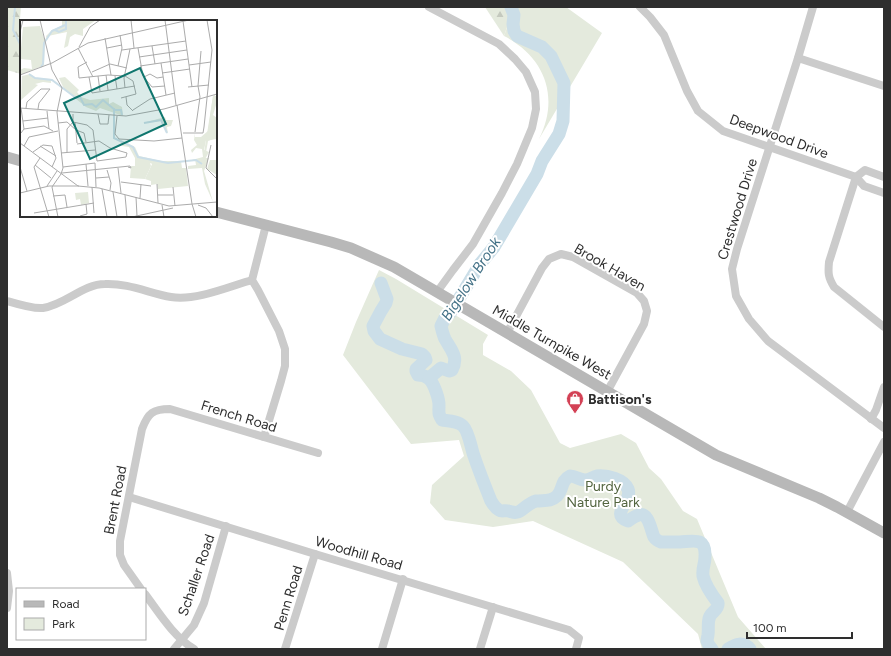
<svg xmlns="http://www.w3.org/2000/svg" width="891" height="656" viewBox="0 0 891 656" font-family="Figtree,sans-serif">
	<style>
		.forest { fill: url(#forest-firs) }
		.green { fill: #e4eadd }
		.lines { fill: none; stroke-linecap: round; stroke-linejoin: round }
		.stream { stroke: #cbdee8; stroke-width: 2 }
		.river { stroke: #cbdee8; stroke-width: 13 }
		.minor { stroke: #cbcbcb; stroke-width: 8 }
		.secondary { stroke: #b8b8b8; stroke-width: 11 }
		.labels { text-anchor: middle; stroke-width: 4; stroke-linejoin: round; paint-order: stroke }
		.street-label { font-size: 14px; fill: #2e2e2e; stroke: #fff }
		.poi-label { font-size: 14px; font-weight: bold; fill: #2e2e2e; stroke: #fff; text-anchor: start }
		.park-label { font-size: 14px; fill: #536540; stroke: #fff }
		.water-label { font-size: 15px; font-style: italic; fill: #447287; stroke: #fff }
		.inset-river { fill: none; stroke: #cbdee8; stroke-width: 2 }
		.inset-road { fill: none; stroke: #ababab; stroke-width: 1 }
		.view { fill: #0f766e; fill-opacity: 0.15; stroke: #0f766e; stroke-width: 2 }
		.inset-edge { fill: none; stroke: #2e2e2e; stroke-width: 2 }
	</style>
	<defs>
		<pattern id="forest-firs" width="22" height="20" patternUnits="userSpaceOnUse"><rect width="22" height="20" fill="#e4eadd"/><path d="M5 1l3.5 6h-7zM16 11l3.5 6h-7z" fill="#c4c9be"/></pattern>
	</defs>
	<rect width="100%" height="100%" fill="#fff"/>
	<g class="forest">
		<path d="M7,7H21L19,30L21,33V74L7,70Z"/>
		<path d="M485,7H514L504,36Z"/>
	</g>
	<g class="green">
		<path d="M514,7H566L602,33L539,139C560,97 545,57 504,36Z"/>
		<path d="M379,270L396,279L488,335L483,344V355L511,371L531,390L560,443L570,448L621,434L636,443L649,468L661,479L683,511L697,519L738,617L766,649H702L698,634L623,562L533,521L493,527L445,520L430,503L432,485L464,456L459,440L411,444L343,355L356,322Z"/>
	</g>
	<g class="lines">
		<path class="stream" d="M15,7L13,30L21,46"/>
		<g class="river">
			<path d="M381,283L387,299L386,303L381,311L373,326L374,331L380,339L402,349L422,354L425,357L426,360L416,369V371L418,375C422,375 426,376 429,379C434,383 439,399 439,405C439,413 438,414 442,420C449,421 458,421 463,426C469,432 471,448 474,456C479,471 485,486 491,501C493,504 495,508 499,510C502,512 505,510 508,511C513,512 516,514 520,511C525,508 529,503 536,501C544,500 551,502 557,496C564,489 560,481 570,476C576,476 579,480 585,480C589,480 593,477 597,476C607,475 624,479 628,489C633,502 609,514 628,521C631,519 635,516 639,515C649,512 651,531 654,537C656,540 658,541 661,542C668,542 674,542 680,542C695,541 706,537 705,557C705,565 702,567 703,576C705,585 712,595 718,603C719,609 713,611 710,616C707,622 709,628 708,635C708,635 707,640 707,641C708,644 710,647 712,649"/>
			<path d="M429,378L441,368L449,371L452,370C459,357 451,350 445,339C443,335 442,330 441,326L445,318L451,312L480,264L494,247L537,174L542,161L559,134L563,121L564,83L551,56L542,47L517,36L514,31L513,24L514,15L511,7"/>
			<path d="M728,649C736,644 743,641 750,649"/>
		</g>
		<g class="minor">
			<path d="M429,7L499,44L515,59L526,72L535,92L536,109L532,128L517,164L502,193L473,244L453,270L437,292"/>
			<path d="M640,7L650,17L664,35L687,91L698,111L723,131L856,177L864,186L884,193"/>
			<path d="M813,7L798,58L737,249L732,269L736,296L749,319L768,341L884,428"/>
			<path d="M798,58L884,86"/>
			<path d="M856,177L829,262C828,273 828,277 834,287L884,327"/>
			<path d="M856,177L865,170L884,177"/>
			<path d="M7,301C17,304 33,309 43,308C65,305 83,284 105,284C128,283 149,293 171,297C196,301 228,287 252,280"/>
			<path d="M507,333L542,268L549,259L561,254L573,257L637,293L644,301L647,311L644,324L607,392"/>
			<path d="M871,419L876,410L884,387"/>
			<path d="M264,437L281,381L285,366V349L279,331L258,290L252,280L266,225"/>
			<path d="M129,497L315,554L569,630L579,638L576,649"/>
			<path d="M847,512L884,442"/>
			<path d="M7,573L9,591L7,608"/>
			<path d="M141,589L124,565L120,555V541L142,429C148,413 153,409 170,409L318,453"/>
			<path d="M145,594C160,614 173,636 194,649"/>
			<path d="M174,649L194,625L204,603L226,526"/>
			<path d="M285,649L315,554"/>
			<path d="M382,649L403,579"/>
			<path d="M480,649L493,607"/>
		</g>
		<g class="secondary">
			<path d="M7,157L21,161"/>
			<path d="M216,212L331,242L351,248L394,267L716,455L819,498L837,507L884,533"/>
		</g>
	</g>
	<defs>
		<symbol id="shop-pin" viewBox="-11 -11 22 30"><path d="M0 17L-7.5 6A9.5 9.5 0 1 1 7.5 6Z" fill="#d34155" stroke="#fff"/><path d="M-5-2.5h2.3a2.7 3.5 0 0 1 5.4 0H5L5.5 6h-11ZM-1.5-2.5h3a1.5 2.3 0 0 0-3 0Z" fill="#fff"/></symbol>
	</defs>
	<g fill-rule="evenodd">
		<use href="#shop-pin" x="565" y="389" width="20" height="27"/>
	</g>
	<g class="labels">
		<g class="street-label">
			<text transform="translate(779 136) rotate(20)" y="5">Deepwood Drive</text>
			<text transform="translate(737 209) rotate(-73)" y="5">Crestwood Drive</text>
			<text transform="translate(610 267) rotate(30)" y="5">Brook Haven</text>
			<text transform="translate(552 342) rotate(30)" y="5">Middle Turnpike West</text>
			<text transform="translate(239 416) rotate(17)" y="5">French Road</text>
			<text transform="translate(115 500) rotate(-79)" y="5">Brent Road</text>
			<text transform="translate(359 553) rotate(16)" y="5">Woodhill Road</text>
			<text transform="translate(196 575) rotate(-71)" y="5">Schaller Road</text>
			<text transform="translate(288 598) rotate(-73)" y="5">Penn Road</text>
		</g>
		<g class="poi-label">
			<text x="588" y="404">Battison's</text>
		</g>
		<g class="park-label">
			<text x="603" y="491">Purdy<tspan x="603" dy="16">Nature Park</tspan></text>
		</g>
		<g class="water-label">
			<text transform="translate(471 279) rotate(-57)" y="5">Bigelow Brook</text>
		</g>
	</g>
	<g transform="translate(20 20)">
		<rect width="197" height="197" fill="#fff"/>
		<path d="M42,0H76L63,9V16L55,14L50,17L48,26L44,28L47,12L28,16L32,10L42,6ZM10,54L16,58L31,59V63L23,62L15,64L18,65L1,80L2,56ZM193,76H196L197,82L193,95L197,98V119L186,120L184,130L189,132L184,141H168L183,137L182,129L176,128L172,133L171,130L177,125L174,120L175,113V117H181L188,111ZM145,97L146,100H153L151,106L147,107L148,114L141,101L123,103ZM101,120L115,127L119,136L141,141H156L160,146L145,143L135,145L130,143L131,146L125,159L110,158L111,146H115V138L109,127L102,126ZM68,172L69,183L61,185L60,179L56,180L55,173Z" fill="#e4eadd"/>
		<path d="M134,140L139,143L161,141L162,148H166L168,166L138,169L137,164L131,165V161L125,159Z" fill="#e4eadd"/>
		<path d="M43,0H71L64,6L54,9L47,8L38,12L33,10L27,20L26,16L32,10L42,6ZM20,6L25,21L24,45L27,44L0,55V50L4,48L12,49L11,40L0,39L3,7ZM45,57L59,70L57,72L61,77L70,80L89,78V84L93,82L102,87L103,96L80,88L76,91L66,87L44,69L39,58ZM195,75L192,99L197,97V118L188,121L185,138H189L184,151L193,182L185,164L182,148L168,149V146L176,145L175,139H183L193,76ZM190,140H197V155L187,149Z" fill="#e4eadd"/>
		<path class="inset-river" d="M35,10L39,12L46,9V0M21,47L23,44L24,23L32,11L45,5M9,54L15,58L32,60L56,78L60,77L64,85L72,84L76,87L83,80L95,90H101L102,95M94,88V118L113,127L118,137L148,143L176,140L182,144M124,103L141,100L147,113"/>
		<path class="inset-road" d="M20,0L32,50L42,68L37,92L43,148L41,154M111,0L114,28M145,0L156,85M163,1L172,67M0,12L3,0M85,18L91,55M132,26L135,44M59,27L70,7L80,0M58,28L73,57M87,28L102,25M118,28L123,56L132,67L145,66M102,30L166,21M119,37L167,30M67,42L58,47L59,58L88,55L105,56L113,61L116,74L101,78M141,43L146,75M169,45L191,42M98,46L102,28L100,15M120,46L168,39M72,52L90,44L107,48M142,53L170,49M0,55L32,43L68,23L169,0M86,55L88,70M78,56L80,71M95,56L97,69M69,57L72,73L115,66M124,57L130,54L137,58L143,57M168,67L189,65M105,68L104,58L110,29M106,77L107,85L113,91M157,85L172,184M0,88L106,96L144,89L197,74M1,88L4,109M6,88L7,82L21,69H30L19,83L18,89M113,90L130,79L155,73M27,91L29,109M78,94L80,104H88L89,95M97,96L95,114L99,119L134,121L162,118M3,101L28,98M53,102L67,105L73,110L77,141M55,102L57,123M38,103L47,102L56,110L64,113L66,122M175,112L180,77L178,66L181,31M1,113L4,109L24,106L33,111M163,113H183L184,107L192,30L187,0M0,123L58,166L79,168L149,186L197,182M57,124L79,121L90,128L107,133L106,137L77,141M191,125L186,148L197,159M4,126L9,117L38,111M20,126L36,136M13,132L23,125L32,126L36,138L32,147M47,132V109L53,102V94M41,133L75,130M20,138L14,147L29,197M75,143L76,167M66,144L68,166M15,145L31,158M0,147L7,171M43,147L75,143M98,148L101,173M87,150L91,163L90,170M42,153L110,146L111,148L108,147M76,158L89,157M101,162L131,166M137,164L138,183M27,166L37,151M72,167L74,193M153,167L155,186M82,169L87,197M93,172L97,197M0,173L29,166H59M105,175L107,197M138,175H153M33,176L45,175L47,187M116,177L117,196M120,178L121,164M172,184L176,197M142,185L144,197M178,185L186,188L193,197M14,193L74,183M60,196L67,194L66,184M38,197L32,167L41,154M112,197L153,188"/>
		<path class="view" d="M120,48L146,104L70,139L44,83Z"/>
		<rect width="197" height="197" class="inset-edge"/>
	</g>
	<rect width="891" height="656" fill="none" stroke="#2e2e2e" stroke-width="16"/>
	<rect x="16" y="588" width="130" height="52" fill="#ffffff" stroke="#ababab"/>
	<rect x="24" y="601" width="20" height="6" fill="#b8b8b8" stroke="#ababab"/>
	<text x="52" y="608" font-size="12" fill="#2e2e2e">Road</text>
	<rect x="24" y="618" width="20" height="12" fill="#e4eadd" stroke="#ababab"/>
	<text x="52" y="628" font-size="12" fill="#2e2e2e">Park</text>
	<path d="M747 632v6h105v-6" fill="none" stroke="#2e2e2e" stroke-width="2"/>
	<text x="753" y="632" font-size="12" fill="#2e2e2e" stroke="#ffffff" stroke-width="3" paint-order="stroke">100 m</text>
</svg>
